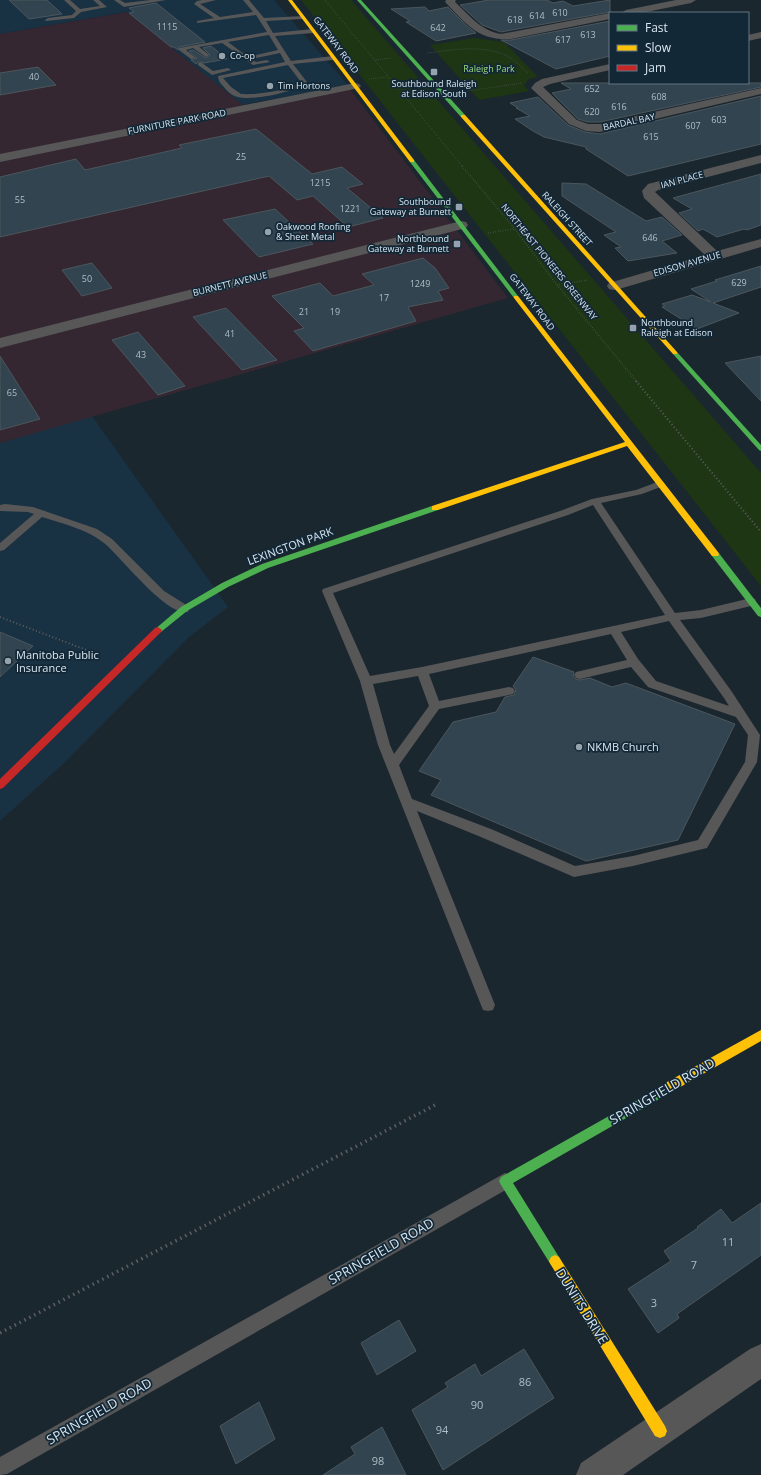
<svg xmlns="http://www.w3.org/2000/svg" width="761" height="1475" viewBox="0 0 761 1475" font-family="'Open Sans',sans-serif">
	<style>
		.built { fill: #183143 }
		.industrial { fill: #342731 }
		.green { fill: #1e3614 }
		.building { fill: #32444f; stroke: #4c565d }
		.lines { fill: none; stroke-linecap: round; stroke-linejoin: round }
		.path-far3 { stroke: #5d5e61; stroke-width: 1; stroke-dasharray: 0.5 1.5; stroke-linecap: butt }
		.path-far2 { stroke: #5d5e61; stroke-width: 1.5; stroke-dasharray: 0.5 2; stroke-linecap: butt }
		.path-far1 { stroke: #5d5e61; stroke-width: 2; stroke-dasharray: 1 2.5; stroke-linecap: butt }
		.path { stroke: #5d5e61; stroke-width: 3.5; stroke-dasharray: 1.5 4; stroke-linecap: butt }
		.lane { fill: #585758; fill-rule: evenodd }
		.street { fill: #585758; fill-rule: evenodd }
		.fast { fill: #4caf50; fill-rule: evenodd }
		.slow { fill: #ffc107; fill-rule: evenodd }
		.jam { fill: #c62828; fill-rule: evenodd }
		.poi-dot { fill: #96a3ac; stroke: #132837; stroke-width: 1.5 }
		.labels { text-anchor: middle; stroke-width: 3.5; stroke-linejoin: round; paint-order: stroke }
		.number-label { font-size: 9px; fill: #afbec8 }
		.far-street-label { font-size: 9px; fill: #d9e6f0; stroke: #132837 }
		.far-poi-label { font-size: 9px; fill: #d9e6f0; stroke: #132837; text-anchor: start }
		.far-park-label { font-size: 9px; fill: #9ddc7d; stroke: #132837 }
		.street-label { font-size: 11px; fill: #d9e6f0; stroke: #132837 }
		.poi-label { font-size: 11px; fill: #d9e6f0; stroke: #132837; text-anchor: start }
		.near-number-label { font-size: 11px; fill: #afbec8 }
		.near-street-label { font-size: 13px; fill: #d9e6f0; stroke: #132837 }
	</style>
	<rect width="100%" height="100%" fill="#1b272f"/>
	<g class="built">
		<path d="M0,0H274L348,85L242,105L127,12L0,34Z"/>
		<path d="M92,416L228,607L189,637L62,765L0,821V443Z"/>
	</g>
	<path class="industrial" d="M127,12L249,110L350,89L508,298L0,443V34Z"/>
	<g class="green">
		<path d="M301,0H351L761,473V586Z"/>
		<path d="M474,38L504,42L538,77L529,79L524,85L529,91L479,100L430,45Z"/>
	</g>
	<g class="building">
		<path d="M9,0H47L62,14L29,19Z"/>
		<path d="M489,0H547L553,3L563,1L573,6L610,0V12L501,32L482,25L460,5Z"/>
		<path d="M156,3L205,42L179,47L178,50L174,47H171L129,13L134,12L129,8Z"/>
		<path d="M425,7L429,11L448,7L467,26L476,33L436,41L406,22L410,21L391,9Z"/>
		<path d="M610,21V56L556,69L501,40H511Z"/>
		<path d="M211,46L227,59L204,63L198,62L196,64L191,60L197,58L189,51L193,50L206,58L210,55L203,48Z"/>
		<path d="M38,67L56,85L0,95V73Z"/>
		<path d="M561,83H761V87L600,122H588L578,119L552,93L571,89Z"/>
		<path d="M761,96V144L628,176L586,149V147L544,137L533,131L515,119L530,116L516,108H518L510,103L538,97L568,125L585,132L600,134Z"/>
		<path d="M256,129L312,174L342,167L363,184L347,188L383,218L348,227L313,196L297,200L269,176L0,237V177L76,159L85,170L182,148L179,145Z"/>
		<path d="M761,174V225L747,230L744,229L717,237L703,229L698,231L679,213L692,209L673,198Z"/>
		<path d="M562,183L586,184L646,221L662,217L682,235L662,241L677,253L628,261L615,248L621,247L604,235L616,232L562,196Z"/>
		<path d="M275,209L313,244L259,257L223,220Z"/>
		<path d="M423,258L435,268L449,288L438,291L443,300L408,307L416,321L313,351L294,331L304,328L272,296L320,283L333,296L374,285L362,274Z"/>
		<path d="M92,263L112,288L82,296L62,270Z"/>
		<path d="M761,266V287L713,303L739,313L697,329L662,307L665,306L662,304L692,295L711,302L691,289L717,281L715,280Z"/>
		<path d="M226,308L267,350L277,360L242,370L193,317Z"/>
		<path d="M138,332L185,386L158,395L112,340Z"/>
		<path d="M0,356L40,419L0,430Z"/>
		<path d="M761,356V401L725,363Z"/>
		<path d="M0,632L33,646L0,677Z"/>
		<path d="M533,657L574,672L573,676L576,679L580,680L590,678L612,687L626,683L735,724L678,840L586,861L431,795L441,780L419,771L453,722L496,712L505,697L514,695L516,690L513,686Z"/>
		<path d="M761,1203V1255L677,1314L679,1318L658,1333L628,1289L671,1261L664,1251L698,1228L697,1227L721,1209L732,1223Z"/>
		<path d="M399,1320L416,1351L377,1375L361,1343Z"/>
		<path d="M524,1349L554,1398L443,1470L412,1410L448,1387L445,1383L475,1364L481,1376Z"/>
		<path d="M259,1402L275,1439L236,1464L220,1426Z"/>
		<path d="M382,1427L406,1475H323L355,1454L351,1447Z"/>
	</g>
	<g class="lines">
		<g class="path-far3">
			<path d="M325,0L463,167"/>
			<path d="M427,53C453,50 483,44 507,56C516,60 522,68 529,74"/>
			<path d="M374,60L391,58"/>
			<path d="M369,79L388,77"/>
			<path d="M461,92L522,83"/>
		</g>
		<g class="path-far2">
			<path d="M462,166L515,229L557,285L637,382"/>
			<path d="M488,233L514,229"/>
			<path d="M557,285L588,280"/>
		</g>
		<g class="path-far1">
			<path d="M636,381L761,532"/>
			<path d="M0,617L89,651"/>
		</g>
		<path class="path" d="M0,1333L437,1104"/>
		<g class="lane">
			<path d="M64,0H70L80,9L100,6L93,0H99L107,7L81,12L74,18L46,21L45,20L48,18L72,15L76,11Z"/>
			<path d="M114,0H120L125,3L151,0H166L124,7Z"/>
			<path d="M202,0H216L200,4L220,17L253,12L243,0H249L264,18L304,16L305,17L302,19L266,21L273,33L313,29L316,31L313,33L275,36L291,61L333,56L336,58L333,60L293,64L307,82C297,92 252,101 238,97C232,96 227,91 223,86C220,83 218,80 218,76L285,62L280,53L251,59L256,62L267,60L270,62L253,65L222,43L199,47L208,54L209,55L206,57L193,48L186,50L196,58L191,59L179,50V48L267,32L256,15L197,23V21L214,18L194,4L197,1ZM269,35L278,50L248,57L228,42ZM288,65L301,82C287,91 257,95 241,94L231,87L223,78Z"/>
			<path d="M198,63H202L213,71L228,68L231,70L212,75L198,65Z"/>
			<path d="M660,481L663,482L665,484L663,486L642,494L601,503L675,613L701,610L751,598L755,599L756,602L755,605L701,618L680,620L732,692L760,735L757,762L707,848L633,866L574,877L481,837L417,811L495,1005L493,1010L488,1011L483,1010L481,1005L378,745L360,681L322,591L323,589L560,511L592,499L636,490ZM593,505L665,615L422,667L370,676L333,593L568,515ZM669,621L724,698L729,706L656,681L638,659L621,632ZM611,634L627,660L576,672L574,675L576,678L580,679L631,667L648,687L736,717L748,735L745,762L698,840L633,856L575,866L491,829L412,799L399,765L439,709L509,695L513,694L515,691L513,688L509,687L439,701L429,674ZM418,676L429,706L394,754L390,745L373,684Z"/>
			<path d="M5,504L33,507L97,529L112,539L164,591L188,606L189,609L188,612C167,617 120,556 104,543C87,529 63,524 42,517L4,550L0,551V543L34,514L28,512L0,511V505Z"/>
			<path d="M505,1173L511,1175L513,1181L511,1187L7,1474L0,1475V1457Z"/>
		</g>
		<g class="street">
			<path d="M446,0H456L455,2C469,15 481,31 501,34L610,13V19L511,39C479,41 467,25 447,4L445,2Z"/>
			<path d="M676,0H696L691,3L641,13H621L626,10Z"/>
			<path d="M761,32V38L748,41V35Z"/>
			<path d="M610,64V70L550,84L543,87L577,120L588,124H600L761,88V94L600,132L586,131L569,124L531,88L535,83L542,79Z"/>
			<path d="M355,83L359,84L361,86L359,88L0,162V154Z"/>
			<path d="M761,155V163L658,190L655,192L717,251L761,239V247L619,289L614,290L609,289L607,286L609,283L705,255L644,198L642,191L648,184Z"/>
			<path d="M461,221L466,222L468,225L466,228L0,348V338Z"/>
			<path d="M761,1344V1379L623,1475H576L581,1463L750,1349Z"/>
		</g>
		<g class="fast">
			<path d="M357,0H361L465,115V117H461Z"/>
			<path d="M410,160H414L518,296V298H514L410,162Z"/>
			<path d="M673,352H677L761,445V451L759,450L673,354Z"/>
			<path d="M432,506H435L439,508L438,510L268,568L228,587L187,611L161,632L158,633L154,630L181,607L222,583L262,564Z"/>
			<path d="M712,552H718L761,608V617L758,616L712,556L711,554Z"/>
			<path d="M671,1081L675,1082L677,1086L675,1090L513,1183L559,1257L561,1261L559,1265L555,1267L551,1265L501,1185L499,1181L501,1177Z"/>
		</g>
		<g class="slow">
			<path d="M288,0H292L414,160V162H410Z"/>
			<path d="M461,115H465L677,352V354H673L461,117Z"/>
			<path d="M514,296H518L718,552L719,554L718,556H712L627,446L438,510H432V506L625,442L514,298Z"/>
			<path d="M761,1030V1041L675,1090L671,1091L667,1090L665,1086L667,1082Z"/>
			<path d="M555,1255L559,1257L665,1426L667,1431L665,1436L660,1438L655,1436L551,1265L549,1261L551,1257Z"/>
		</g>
		<path class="jam" d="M158,627L162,630L161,632L3,788L0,789V779L155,628Z"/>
	</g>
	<g class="poi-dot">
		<circle cx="222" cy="56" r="4"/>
		<rect x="430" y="68" width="8" height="8" rx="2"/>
		<circle cx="270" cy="86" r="4"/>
		<rect x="455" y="203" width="8" height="8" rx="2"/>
		<circle cx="268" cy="232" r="4"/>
		<rect x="453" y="240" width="8" height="8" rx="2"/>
		<rect x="629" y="324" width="8" height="8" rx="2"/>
		<circle cx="8" cy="661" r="4"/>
		<circle cx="579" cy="747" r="4"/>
	</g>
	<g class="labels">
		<g class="number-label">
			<text x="560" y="16">610</text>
			<text x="537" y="19">614</text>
			<text x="515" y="23">618</text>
			<text x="167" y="30">1115</text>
			<text x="438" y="31">642</text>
			<text x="588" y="38">613</text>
			<text x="563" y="43">617</text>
			<text x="34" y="80">40</text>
			<text x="592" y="92">652</text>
			<text x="659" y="100">608</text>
			<text x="619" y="110">616</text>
			<text x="592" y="115">620</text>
			<text x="719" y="123">603</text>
			<text x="693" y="129">607</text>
			<text x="651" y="140">615</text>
			<text x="241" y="160">25</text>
			<text x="320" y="186">1215</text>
			<text x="20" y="203">55</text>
			<text x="350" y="212">1221</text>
			<text x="650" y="241">646</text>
			<text x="87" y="282">50</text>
			<text x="739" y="286">629</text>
			<text x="420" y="287">1249</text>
			<text x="384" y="301">17</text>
			<text x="304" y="315">21</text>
			<text x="335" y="315">19</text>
			<text x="230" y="337">41</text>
			<text x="141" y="358">43</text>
			<text x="12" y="396">65</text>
		</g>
		<g class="far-street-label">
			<text transform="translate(336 45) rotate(53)" y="3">GATEWAY ROAD</text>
			<text transform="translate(177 122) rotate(-11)" y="3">FURNITURE PARK ROAD</text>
			<text transform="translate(629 122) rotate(-12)" y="3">BARDAL BAY</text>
			<text transform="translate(682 180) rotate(-15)" y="3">IAN PLACE</text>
			<text transform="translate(567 219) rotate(48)" y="3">RALEIGH STREET</text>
			<text transform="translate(549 262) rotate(51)" y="3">NORTHEAST PIONEERS GREENWAY</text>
			<text transform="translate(687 264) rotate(-16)" y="3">EDISON AVENUE</text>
			<text transform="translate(230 284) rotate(-14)" y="3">BURNETT AVENUE</text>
			<text transform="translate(532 302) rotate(53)" y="3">GATEWAY ROAD</text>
		</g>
		<g class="far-poi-label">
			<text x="230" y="59">Co-op</text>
			<text x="434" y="87" text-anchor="middle">Southbound Raleigh<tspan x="434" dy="10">at Edison South</tspan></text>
			<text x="278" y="89">Tim Hortons</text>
			<text x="451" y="205" text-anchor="end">Southbound<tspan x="451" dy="10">Gateway at Burnett</tspan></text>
			<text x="276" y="230">Oakwood Roofing<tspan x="276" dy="10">&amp; Sheet Metal</tspan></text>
			<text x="449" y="242" text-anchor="end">Northbound<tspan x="449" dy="10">Gateway at Burnett</tspan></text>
			<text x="641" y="326">Northbound<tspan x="641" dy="10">Raleigh at Edison</tspan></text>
		</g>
		<g class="far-park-label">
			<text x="489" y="72">Raleigh Park</text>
		</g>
		<g class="street-label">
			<text transform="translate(290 546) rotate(-20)" y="4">LEXINGTON PARK</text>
		</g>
		<g class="poi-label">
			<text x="16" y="659">Manitoba Public<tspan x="16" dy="13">Insurance</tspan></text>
			<text x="587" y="751">NKMB Church</text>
		</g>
		<g class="near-number-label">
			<text x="728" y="1246">11</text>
			<text x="694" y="1269">7</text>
			<text x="654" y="1307">3</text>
			<text x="525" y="1386">86</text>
			<text x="477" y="1409">90</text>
			<text x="442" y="1434">94</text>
			<text x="378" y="1465">98</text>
		</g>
		<g class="near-street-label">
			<text transform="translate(662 1091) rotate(-30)" y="5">SPRINGFIELD ROAD</text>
			<text transform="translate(381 1251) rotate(-30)" y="5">SPRINGFIELD ROAD</text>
			<text transform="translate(582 1306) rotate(58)" y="5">DUNITS DRIVE</text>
			<text transform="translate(99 1411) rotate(-30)" y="5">SPRINGFIELD ROAD</text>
		</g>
	</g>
	<rect x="609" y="12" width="140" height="72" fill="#132837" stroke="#627481"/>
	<rect x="617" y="25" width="20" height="6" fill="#4caf50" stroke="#627481"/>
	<text x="645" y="32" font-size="12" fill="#d9e6f0">Fast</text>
	<rect x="617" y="45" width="20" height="6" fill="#ffc107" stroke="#627481"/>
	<text x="645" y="52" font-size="12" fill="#d9e6f0">Slow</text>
	<rect x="617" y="65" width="20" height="6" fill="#c62828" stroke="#627481"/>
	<text x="645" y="72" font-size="12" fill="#d9e6f0">Jam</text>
</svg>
